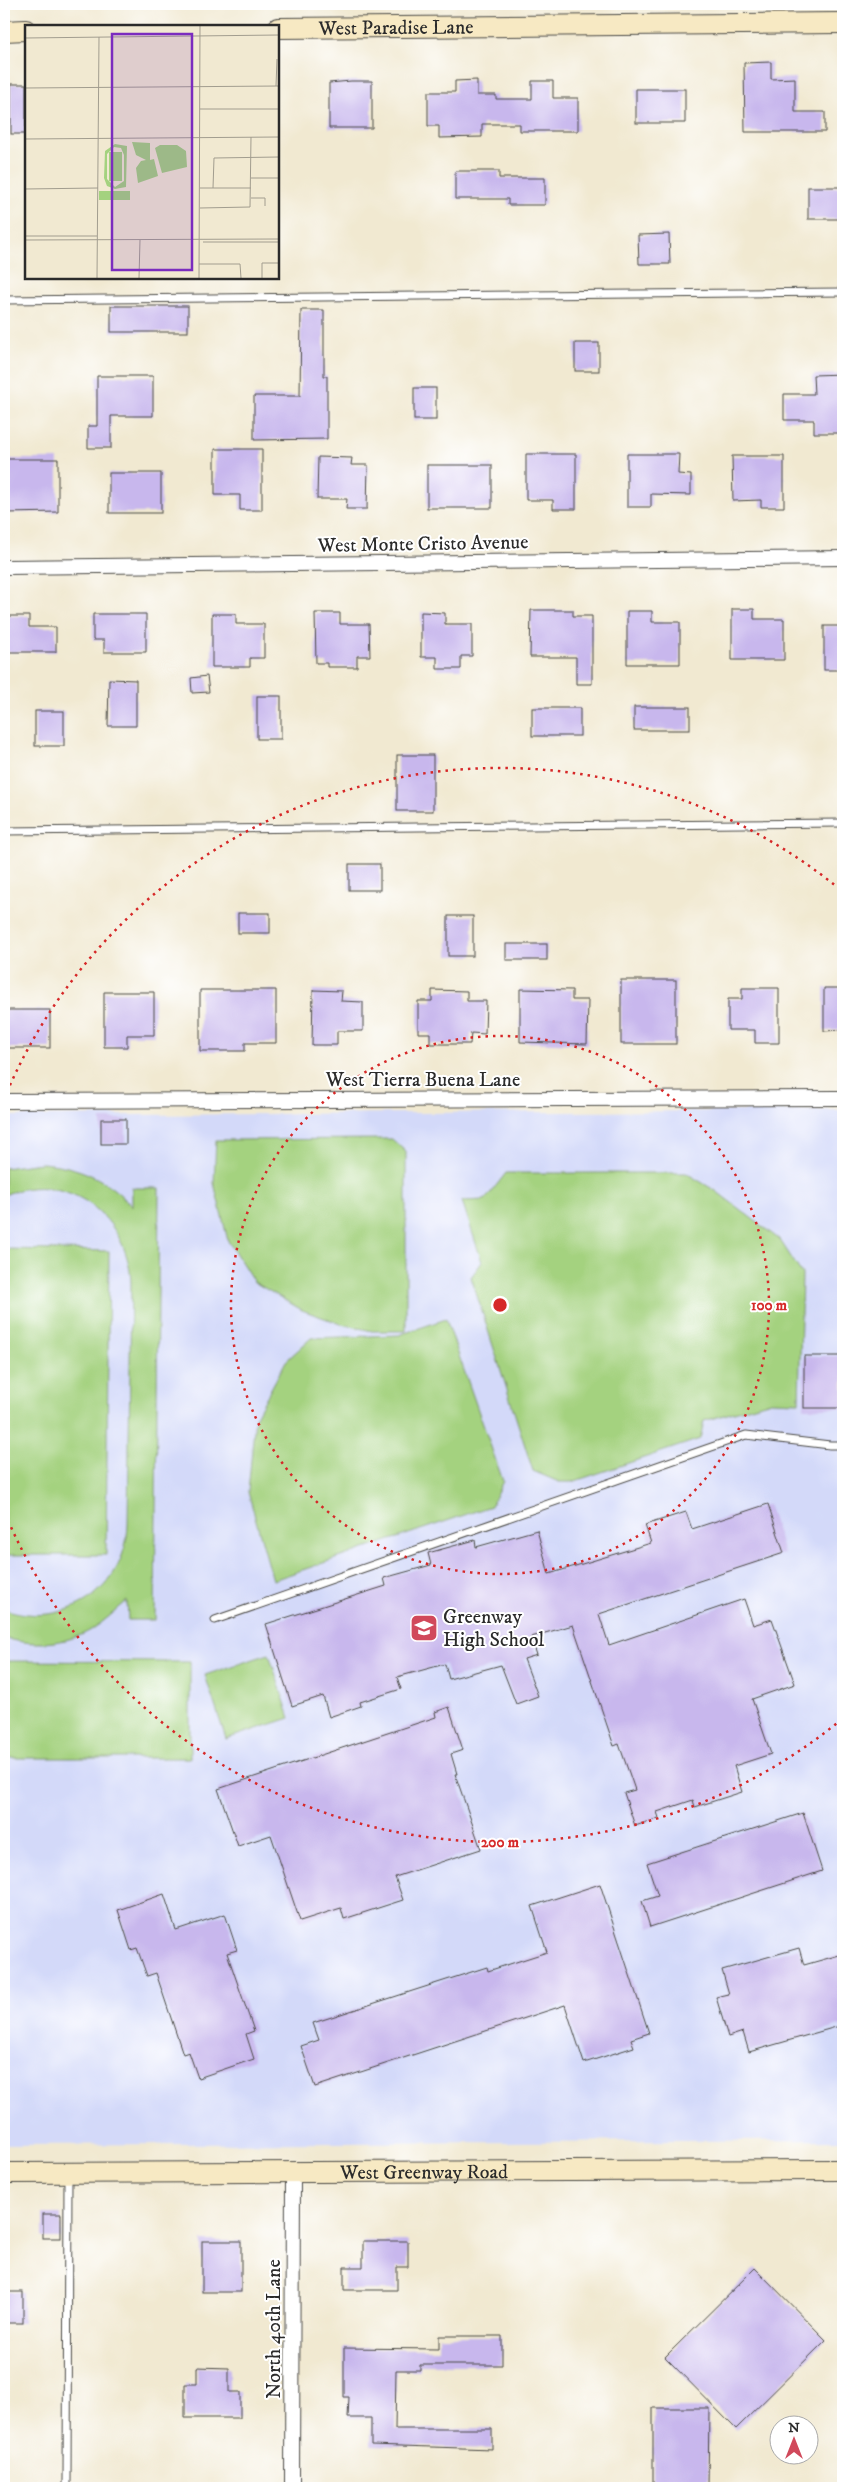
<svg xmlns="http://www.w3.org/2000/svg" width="847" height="2492" viewBox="0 0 847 2492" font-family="'IM FELL DW Pica',serif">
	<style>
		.built { fill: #d3d9f9 }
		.green { fill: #a4d27f; stroke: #687e55 }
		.building { fill: #c8b7ed }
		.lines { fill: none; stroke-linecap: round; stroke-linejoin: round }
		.lane-casing { stroke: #494844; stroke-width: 9 }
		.street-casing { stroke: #494844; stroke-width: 16 }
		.secondary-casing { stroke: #494844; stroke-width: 22 }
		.lane { stroke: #fff; stroke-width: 7 }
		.street { stroke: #fff; stroke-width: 14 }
		.secondary { stroke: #f7e9c3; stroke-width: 20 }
		.ring { fill: none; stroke: #d62828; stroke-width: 2.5; stroke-dasharray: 2.5 5 }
		.labels { text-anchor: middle; stroke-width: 4; stroke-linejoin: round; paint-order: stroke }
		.street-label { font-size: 20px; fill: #2b2b2b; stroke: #fff }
		.poi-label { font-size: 20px; fill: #2b2b2b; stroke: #fff; text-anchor: start }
		.inset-road { fill: none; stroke: #a29d8f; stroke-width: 1 }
		.view { fill: #7b2cbf; fill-opacity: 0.15; stroke: #7b2cbf; stroke-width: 2.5 }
		.inset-edge { fill: none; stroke: #2b2b2b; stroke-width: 2.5 }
		.centre { fill: #d62828; stroke: #fff; stroke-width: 2.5 }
		.ring-label { font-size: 15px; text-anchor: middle; font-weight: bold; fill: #d62828; stroke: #fff; stroke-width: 4; stroke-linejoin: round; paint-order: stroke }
	</style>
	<rect width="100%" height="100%" fill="#fff"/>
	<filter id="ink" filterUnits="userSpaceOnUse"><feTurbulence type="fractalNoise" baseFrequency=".02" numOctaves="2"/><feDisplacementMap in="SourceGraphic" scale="10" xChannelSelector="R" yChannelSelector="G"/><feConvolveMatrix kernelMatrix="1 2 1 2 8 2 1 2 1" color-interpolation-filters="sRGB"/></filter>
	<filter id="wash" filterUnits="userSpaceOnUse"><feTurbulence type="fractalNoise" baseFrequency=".0096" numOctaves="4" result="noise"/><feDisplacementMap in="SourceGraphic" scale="20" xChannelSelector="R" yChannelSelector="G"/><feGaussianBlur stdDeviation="1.12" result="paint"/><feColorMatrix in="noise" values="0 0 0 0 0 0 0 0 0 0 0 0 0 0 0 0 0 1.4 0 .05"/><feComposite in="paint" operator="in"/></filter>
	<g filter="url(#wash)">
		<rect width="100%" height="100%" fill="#f1e9d1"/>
		<path class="built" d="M843,1110V2140L4,2145V1116Z"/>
		<g class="green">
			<path d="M392,1139L406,1152V1331H372L341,1324L302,1310L254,1282L228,1241L214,1183L216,1140Z"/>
			<path d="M42,1163C78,1166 109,1179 132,1207V1188H159L155,1620H128L127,1601C115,1611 104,1622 91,1630C66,1645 30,1646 4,1638V1609C66,1630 126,1590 128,1524L131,1283C129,1218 67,1168 4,1195V1168Z"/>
			<path d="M506,1173H686L716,1191L780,1240L802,1274L799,1402L771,1401L704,1421L700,1439L572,1482H559L533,1471L471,1277L482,1262L462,1201L485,1200Z"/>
			<path d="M4,1249L109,1251L106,1555H4Z"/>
			<path d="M446,1319L503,1481L491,1506L273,1580L248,1492L255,1418L286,1361L311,1338L399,1335Z"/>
			<path d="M269,1654L290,1718L226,1739L205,1675Z"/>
			<path d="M4,1661L190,1662V1758H4Z"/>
		</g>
		<g id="blocks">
			<g class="building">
				<path d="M771,62V79L795,78V112H825V132H745L744,63Z"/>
				<path d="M477,80V95H496V99H532V81H553V98H578V131H520V124H482V137L439,138V126H428V92H455V81Z"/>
				<path d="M351,81H372V128H329V83Z"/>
				<rect x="11" y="84" width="15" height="50"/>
				<rect x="636" y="89" width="49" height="34"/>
				<path d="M455,171H499V178H545V205H508V199H455Z"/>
				<rect x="808" y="187" width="35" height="32"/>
				<path d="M669,234L670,264H639L638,235Z"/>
				<rect x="111" y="306" width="77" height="26"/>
				<path d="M301,310H324V376H327V439L254,440V396H300Z"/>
				<rect x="575" y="343" width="24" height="28"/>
				<path d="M843,374V433H814V420H784V394H814L813,375Z"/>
				<path d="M97,376H153V416H111V448H88V426H97Z"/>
				<rect x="414" y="388" width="22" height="32"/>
				<path d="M215,449H262V510H240V495H215Z"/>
				<path d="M526,454H576V509H553V500H526Z"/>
				<path d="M627,454H679L678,474L691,475V495L651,494V507H627Z"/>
				<path d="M732,456H784V507H761V500L733,501Z"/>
				<path d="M318,457L352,458L351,465H368L367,509H346L347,499H317Z"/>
				<path d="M6,459H58V512L6,513Z"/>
				<rect x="427" y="465" width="65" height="43"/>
				<rect x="109" y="473" width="52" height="40"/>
				<path d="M732,609H754V619H784V660H732Z"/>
				<path d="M531,610H573V616H592V684H576V657H530Z"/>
				<path d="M627,611H652V622H680V664H627Z"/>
				<path d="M421,612L445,613V624H472V656H461V669H437V657H421Z"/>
				<path d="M315,613H340V624H369L370,656H357V667H327V663H316Z"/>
				<path d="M93,614H146V652H104V640H93Z"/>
				<path d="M212,614H236V624H264V658H250V667H212Z"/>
				<path d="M7,616H29V627H56V652H7Z"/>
				<rect x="824" y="626" width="19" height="44"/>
				<path d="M207,676L209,692L192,693L191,678Z"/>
				<path d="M109,679L136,680V726H108Z"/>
				<rect x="257" y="696" width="24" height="43"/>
				<rect x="634" y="707" width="56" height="23"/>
				<rect x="532" y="708" width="48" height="28"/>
				<rect x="35" y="711" width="29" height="35"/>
				<rect x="397" y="755" width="36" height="56"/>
				<rect x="349" y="864" width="31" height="26"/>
				<rect x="238" y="913" width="32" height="20"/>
				<rect x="448" y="916" width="25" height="40"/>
				<rect x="506" y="944" width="41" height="16"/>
				<rect x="621" y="980" width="55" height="64"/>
				<path d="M742,988H779V1043H755V1030H728V999H742Z"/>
				<path d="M824,988H843V1030L824,1031Z"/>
				<path d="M520,989L572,990V1000H588L587,1044L520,1042Z"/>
				<path d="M200,990H276V1043H245V1051H200Z"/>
				<path d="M313,990L342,991L341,1001L363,1002V1031H337V1045H312Z"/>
				<path d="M432,990L467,991V1001H486L485,1034L471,1033L470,1044H430V1033H418V1001H432Z"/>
				<path d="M104,992H154V1035H127V1047H104Z"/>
				<rect x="4" y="1010" width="46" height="38"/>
				<rect x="101" y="1119" width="25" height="25"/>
				<rect x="804" y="1356" width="39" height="52"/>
				<path d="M768,1504L784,1553L599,1614L609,1645L744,1599L753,1625L772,1619L795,1684L752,1699L771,1754L734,1766L742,1792L695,1807L693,1800L657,1812L659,1818L635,1826L624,1793L635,1790L619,1744L614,1746L573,1625L531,1637L537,1655L524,1659L538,1696L516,1704L501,1665L449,1679L445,1664L397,1677L401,1689L360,1702L361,1706L329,1717L323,1696L292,1706L266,1624L386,1586L384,1578L431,1565L428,1553L475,1540L476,1547L537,1530L549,1574L651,1543L645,1525L686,1512L692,1529Z"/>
				<path d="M449,1707L463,1750L451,1754L457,1774H455L481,1849L395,1877L403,1900L344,1919L341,1908L300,1921L271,1835L238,1846L218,1789L436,1717L435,1712Z"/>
				<path d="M803,1813L822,1871L650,1927L642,1901L658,1896L647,1863Z"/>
				<path d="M600,1884L649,2033L631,2039L634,2047L584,2063L565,2005L315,2087L301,2046L319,2040L313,2023L487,1967L488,1971L547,1952L532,1906Z"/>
				<path d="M164,1894L176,1930L225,1914L237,1950L227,1953L254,2031L246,2034L254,2059L198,2078L189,2052L183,2054L156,1973L147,1976L137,1948L131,1950L118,1910Z"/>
				<path d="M799,1948L804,1965L843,1954V2025L749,2052L743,2032L728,2037L716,1997L729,1994L722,1970Z"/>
				<rect x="43" y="2214" width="18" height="24"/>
				<rect x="202" y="2241" width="39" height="51"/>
				<path d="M363,2241H408V2267H397V2290H344V2267H363Z"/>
				<path d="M755,2268L826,2340L736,2429L665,2357Z"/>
				<rect x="4" y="2292" width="19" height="31"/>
				<path d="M439,2336H502V2365H420V2370H396L395,2429H492V2449L371,2445V2418H348L349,2397H344V2348L439,2349Z"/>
				<path d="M197,2367L229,2368V2392H240V2418H185V2384H197Z"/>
				<path d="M653,2408H709L708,2488H653Z"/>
			</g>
		</g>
	</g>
	<g filter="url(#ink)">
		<use href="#blocks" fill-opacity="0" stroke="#494844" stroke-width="1"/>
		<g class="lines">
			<defs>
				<g id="lane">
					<path d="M4,300L843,292"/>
					<path d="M4,831L843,823"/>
					<path d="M215,1620L746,1435L830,1445H843"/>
					<path d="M67,2488L68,2174"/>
				</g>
				<g id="street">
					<path d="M4,567L843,558"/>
					<path d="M4,1101L843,1098"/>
					<path d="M292,2488L293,2170"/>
				</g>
				<g id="secondary">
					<path id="s1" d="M278,28L843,23"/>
					<path d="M4,31L26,30"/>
					<path id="s2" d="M4,2173L843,2170"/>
				</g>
			</defs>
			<use href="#lane" class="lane-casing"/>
			<use href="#street" class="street-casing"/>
			<use href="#secondary" class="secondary-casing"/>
			<use href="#lane" class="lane"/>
			<use href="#street" class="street"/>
			<use href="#secondary" class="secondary"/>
		</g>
	</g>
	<g class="ring">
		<circle cx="500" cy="1305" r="269"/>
		<path d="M842 1719A537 537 0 0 1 4 1511M4 1099A537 537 0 0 1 842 891"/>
	</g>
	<defs>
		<symbol id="school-square" viewBox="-11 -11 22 22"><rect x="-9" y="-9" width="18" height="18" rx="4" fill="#d1495b" stroke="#fff"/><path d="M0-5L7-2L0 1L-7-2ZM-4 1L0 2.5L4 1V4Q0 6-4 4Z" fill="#fff"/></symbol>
	</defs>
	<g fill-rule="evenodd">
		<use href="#school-square" x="408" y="1612" width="32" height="32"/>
	</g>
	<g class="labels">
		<g class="street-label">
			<text dy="7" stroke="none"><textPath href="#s1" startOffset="118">West Paradise Lane</textPath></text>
			<text transform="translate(423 543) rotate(-1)" y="7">West Monte Cristo Avenue</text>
			<text x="423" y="1086">West Tierra Buena Lane</text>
			<text dy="7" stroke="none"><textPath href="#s2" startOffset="420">West Greenway Road</textPath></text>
			<text transform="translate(273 2329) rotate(-90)" y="7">North 40th Lane</text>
		</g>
		<g class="poi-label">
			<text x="443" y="1623">Greenway<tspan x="443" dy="23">High School</tspan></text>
		</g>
	</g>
	<g transform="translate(25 25)">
		<rect width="254" height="254" fill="#f1e9d1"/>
		<path d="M107,117L125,118V135L129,134L133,151L113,158L111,143L116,136L121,135L111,130ZM90,119L102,121L101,162L90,164L82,161L79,153L80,126ZM89,122L96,123L99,130V156L90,162L82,154V129ZM135,120H152L161,126L162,142L137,148L130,123ZM84,127H97V156H84ZM74,166H105V175H74Z" fill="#a4d27f" fill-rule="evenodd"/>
		<path class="inset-road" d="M0,13L254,10M251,61L252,34M0,63L254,61M175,84H254M0,114L254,112M226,153H254M175,163H226M188,163L189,133L254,132M0,164L73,163M226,173H240V181M175,183L225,182L226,112M0,211H72M0,215L254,214M178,217H254M174,239H215L216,253M72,253L74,12M114,253L115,215M174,253L175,0M237,253V238H254"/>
		<path class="view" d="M87,9H167V245H87Z"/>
		<rect width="254" height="254" class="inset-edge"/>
	</g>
	<circle cx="500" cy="1305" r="8" class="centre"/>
	<g class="ring-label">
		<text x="769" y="1310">100 m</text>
		<text x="500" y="1847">200 m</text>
	</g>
	<rect width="847" height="2492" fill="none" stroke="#fff" stroke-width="20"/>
	<g transform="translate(794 2440)"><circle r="24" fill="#ffffff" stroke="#aaaaaa"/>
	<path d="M0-4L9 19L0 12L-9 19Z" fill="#d1495b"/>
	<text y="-8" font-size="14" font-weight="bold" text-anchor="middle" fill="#2b2b2b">N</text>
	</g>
</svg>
